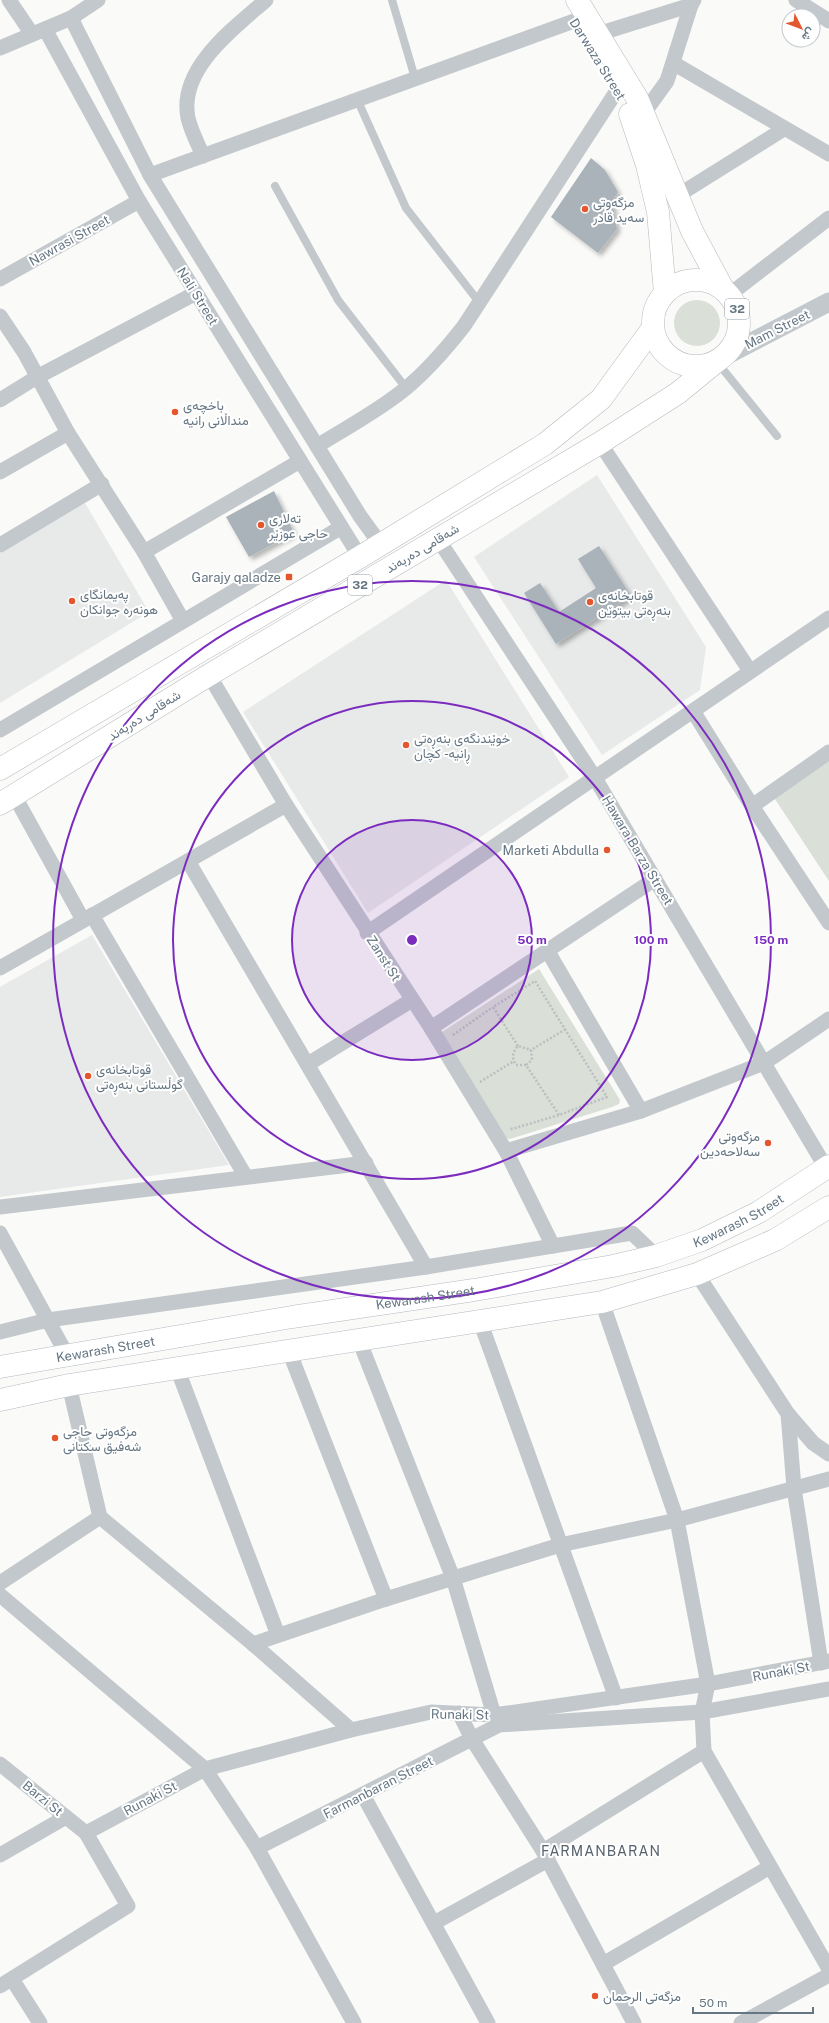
<svg xmlns="http://www.w3.org/2000/svg" width="829" height="2023" viewBox="0 0 829 2023" font-family="'Public Sans',Vazirmatn,sans-serif">
	<style>
		.built { fill: #e8e9e9 }
		.green { fill: #dadfd7 }
		.building { fill: #aab3b9; filter: url(#shadow) }
		.lines { fill: none; stroke-linecap: round; stroke-linejoin: round }
		.secondary-casing { stroke: #b3babf; stroke-width: 23 }
		.trunk-casing { stroke: #b4b9bd; stroke-width: 23 }
		.path { stroke: #bbbfc2; stroke-width: 2.5; stroke-dasharray: 2 2; stroke-linecap: butt }
		.service { stroke: #c3c8cc; stroke-width: 8 }
		.minor { stroke: #c3c8cc; stroke-width: 15 }
		.tertiary { stroke: #c3c8cc; stroke-width: 19 }
		.secondary { stroke: #fff; stroke-width: 22 }
		.trunk { stroke: #fff; stroke-width: 22 }
		.ring { fill: none; stroke: #7b2cbf; stroke-width: 2 }
		.poi-dot { fill: #e4572e; stroke: #fff; stroke-width: 1.5 }
		.labels { text-anchor: middle; stroke-width: 4; stroke-linejoin: round; paint-order: stroke }
		.shield { fill: #fff; stroke: #939fa8; stroke-width: 1 }
		.shield-label { font-size: 12px; font-weight: bold; fill: #657683 }
		.street-label { font-size: 13px; fill: #657683; stroke: #fff }
		.poi-label { font-size: 13px; fill: #657683; stroke: #fff; text-anchor: start }
		.neighbourhood-label { font-size: 14px; letter-spacing: 1px; fill: #57646e; stroke: #fff }
		.centre { fill: #7b2cbf; stroke: #fff; stroke-width: 2 }
		.ring-label { font-size: 12px; text-anchor: middle; font-weight: bold; fill: #7b2cbf; stroke: #fff; stroke-width: 4; stroke-linejoin: round; paint-order: stroke }
	</style>
	<defs>
		<filter id="shadow"><feDropShadow dx="3.5" dy="3.5" stdDeviation="2" flood-color="#0004"/></filter>
	</defs>
	<rect width="100%" height="100%" fill="#fafaf8"/>
	<g class="built">
		<path d="M597,475L706,647L700,690L602,755L474,557Z"/>
		<path d="M85,503L149,612L0,703V553Z"/>
		<path d="M446,580L569,777L368,913L243,712Z"/>
		<path d="M92,935L229,1165L0,1197V987Z"/>
	</g>
	<g class="green">
		<circle cx="697" cy="323" r="23"/>
		<path d="M829,759V881L773,796Z"/>
		<path d="M539,969L620,1100L619,1104L612,1107L510,1139L506,1138L442,1032Z"/>
	</g>
	<g class="building">
		<path d="M591,158L605,170L618,192L612,201L617,229L598,253L551,217Z"/>
		<path d="M274,491L294,533L249,557L226,517Z"/>
		<path d="M599,546L631,596L556,644L524,593L540,583L559,612L596,588L578,559Z"/>
	</g>
	<g class="lines">
		<defs>
			<g id="secondary">
				<path id="s1" d="M0,1367L292,1317L474,1290L613,1266L656,1256L702,1240L759,1212L829,1166"/>
				<path d="M0,1400L69,1385L602,1302L697,1274L775,1240L829,1207"/>
			</g>
			<g id="trunk">
				<path d="M577,0L637,98L692,231L723,289"/>
				<path d="M630,114L647,165L658,212L665,293"/>
				<circle cx="696" cy="323" r="43"/>
				<path d="M0,769L360,557L545,444L601,399L652,329"/>
				<path d="M0,804L209,675L600,443L678,393L717,361"/>
			</g>
		</defs>
		<use href="#secondary" class="secondary-casing"/>
		<use href="#trunk" class="trunk-casing"/>
		<g class="path">
			<path d="M453,1035L493,1007"/>
			<path d="M526,1065H516C511,1058 513,1051 518,1046L531,1050"/>
			<path d="M480,1082L514,1061"/>
			<path d="M559,1115L526,1065L532,1060L531,1050L566,1029"/>
			<path d="M511,1128L512,1129L559,1115L607,1097L535,981L493,1007L518,1046"/>
		</g>
		<g class="service">
			<path d="M392,0L415,78"/>
			<path d="M357,99L406,208L479,302"/>
			<path d="M275,186L338,300L406,388"/>
			<path d="M717,362L777,436"/>
		</g>
		<g class="minor">
			<path d="M9,0L32,34"/>
			<path d="M796,0L829,21"/>
			<path d="M71,18L150,175L360,516L381,545"/>
			<path d="M45,29L139,201L360,557"/>
			<path d="M598,34L691,5V0"/>
			<path d="M0,48L71,18L98,0"/>
			<path d="M673,63L829,154"/>
			<path d="M644,113L667,81L691,5L694,0"/>
			<path d="M203,156C198,144 191,131 188,118C178,69 234,28 266,0"/>
			<path d="M150,175L574,21"/>
			<path d="M677,196L784,129"/>
			<path d="M0,279L139,201"/>
			<path d="M729,295L829,218"/>
			<path d="M0,316L24,352L68,433L144,552L183,621"/>
			<path d="M0,400L37,377L196,293"/>
			<path d="M600,443L750,671"/>
			<path d="M317,446C346,428 378,411 405,389C427,371 446,349 464,326L618,89"/>
			<path d="M0,472L68,433"/>
			<path d="M438,539L595,778L826,1168"/>
			<path d="M0,545L102,484"/>
			<path d="M144,552L300,461"/>
			<path d="M209,675L286,805L431,1028L506,1151L553,1246"/>
			<path d="M693,711L752,806L829,923"/>
			<path d="M0,730L340,528"/>
			<path d="M14,795L83,920"/>
			<path d="M752,806L829,752"/>
			<path d="M188,861L426,1267"/>
			<path d="M92,915L246,1177"/>
			<path d="M367,933L829,618"/>
			<path d="M547,950L641,1111"/>
			<path d="M0,968L286,805"/>
			<path d="M431,1028L655,879"/>
			<path d="M308,1064L412,1000"/>
			<path d="M506,1151L641,1111L764,1063L829,1019"/>
			<path d="M0,1207L366,1163"/>
			<path d="M0,1233L67,1355"/>
			<path d="M697,1274L788,1414L794,1488L821,1663"/>
			<path d="M602,1302L677,1520L708,1684L702,1712L704,1751L829,1969"/>
			<path d="M480,1321L616,1698"/>
			<path d="M0,1332L48,1320L426,1267L632,1233L656,1256"/>
			<path d="M359,1340L453,1578L494,1715L497,1722"/>
			<path d="M289,1351L386,1599"/>
			<path d="M177,1368L278,1635"/>
			<path d="M69,1385L100,1517L253,1644L351,1730"/>
			<path d="M788,1414L813,1443L829,1454"/>
			<path d="M0,1583L100,1517"/>
			<path d="M0,1595L205,1769L257,1848L354,2023"/>
			<path d="M253,1644L386,1599L560,1545L677,1520L829,1479"/>
			<path d="M459,1713L472,1739L543,1851L634,2023"/>
			<path d="M0,1764L86,1833L128,1906L0,1986"/>
			<path d="M363,1795L488,2023"/>
			<path d="M86,1833L205,1769L351,1730L431,1712L494,1715L708,1684L829,1661"/>
			<path d="M257,1848L499,1725L702,1712L829,1689"/>
			<path d="M543,1851L704,1751"/>
			<path d="M0,1855L66,1817"/>
			<path d="M434,1923L548,1860"/>
			<path d="M603,1964L770,1867"/>
			<path d="M12,1979L40,2023"/>
			<path d="M741,2023L829,1975"/>
		</g>
		<path class="tertiary" d="M725,356L829,302"/>
		<use href="#secondary" class="secondary"/>
		<use href="#trunk" class="trunk"/>
	</g>
	<circle cx="412" cy="940" r="120" fill="#7b2cbf" fill-opacity=".12"/>
	<g class="ring">
		<circle cx="412" cy="940" r="120"/>
		<circle cx="412" cy="940" r="239"/>
		<circle cx="412" cy="940" r="359"/>
	</g>
	<g class="poi-dot">
		<circle cx="585" cy="209" r="4"/>
		<circle cx="175" cy="412" r="4"/>
		<circle cx="261" cy="525" r="4"/>
		<rect x="285" y="573" width="8" height="8" rx="2"/>
		<circle cx="72" cy="601" r="4"/>
		<circle cx="590" cy="602" r="4"/>
		<circle cx="406" cy="745" r="4"/>
		<circle cx="607" cy="850" r="4"/>
		<circle cx="88" cy="1076" r="4"/>
		<circle cx="768" cy="1143" r="4"/>
		<circle cx="55" cy="1438" r="4"/>
		<circle cx="595" cy="1996" r="4"/>
	</g>
	<g class="labels">
		<g class="shield">
			<rect x="725" y="299" width="24" height="20" rx="3"/>
			<rect x="348" y="575" width="24" height="20" rx="3"/>
		</g>
		<g class="shield-label">
			<text x="737" y="313">32</text>
			<text x="360" y="589">32</text>
		</g>
		<g class="street-label">
			<text transform="translate(598 59) rotate(58)" y="5">Darwaza Street</text>
			<text transform="translate(69 240) rotate(-29)" y="5">Nawrasi Street</text>
			<text transform="translate(198 296) rotate(58)" y="5">Nali Street</text>
			<text transform="translate(777 329) rotate(-27)" y="5">Mam Street</text>
			<text transform="translate(422 548) rotate(-31)" y="5">شەقامی دەربەند</text>
			<text transform="translate(144 715) rotate(-32)" y="5">شەقامی دەربەند</text>
			<text transform="translate(638 850) rotate(59)" y="5">Hawara Barza Street</text>
			<text transform="translate(384 958) rotate(57)" y="5">Zanst St</text>
			<text dy="5" stroke="none"><textPath href="#s1" startOffset="755">Kewarash Street</textPath></text>
			<text dy="5" stroke="none"><textPath href="#s1" startOffset="431">Kewarash Street</textPath></text>
			<text dy="5" stroke="none"><textPath href="#s1" startOffset="107">Kewarash Street</textPath></text>
			<text transform="translate(781 1671) rotate(-11)" y="5">Runaki St</text>
			<text transform="translate(460 1714) rotate(1)" y="5">Runaki St</text>
			<text transform="translate(378 1787) rotate(-27)" y="5">Farmanbaran Street</text>
			<text transform="translate(43 1798) rotate(39)" y="5">Barzi St</text>
			<text transform="translate(150 1798) rotate(-28)" y="5">Runaki St</text>
		</g>
		<g class="poi-label">
			<text x="593" y="207">مزگەوتی<tspan x="593" dy="15">سەید قادر</tspan></text>
			<text x="183" y="410">باخچەی<tspan x="183" dy="15">منداڵانی رانیە</tspan></text>
			<text x="269" y="523">تەلاری<tspan x="269" dy="15">حاجی عوزێر</tspan></text>
			<text x="281" y="582" text-anchor="end">Garajy qaladze</text>
			<text x="80" y="599">پەیمانگای<tspan x="80" dy="15">هونەرە جوانکان</tspan></text>
			<text x="598" y="600">قوتابخانەی<tspan x="598" dy="15">بنەڕەتی بیتوێن</tspan></text>
			<text x="414" y="743">خوێندنگەی بنەڕەتی<tspan x="414" dy="15">ڕانیە - کچان</tspan></text>
			<text x="599" y="855" text-anchor="end">Marketi Abdulla</text>
			<text x="96" y="1074">قوتابخانه‌ی<tspan x="96" dy="15">گوڵستانی بنه‌ڕه‌تی</tspan></text>
			<text x="760" y="1141" text-anchor="end">مزگەوتی<tspan x="760" dy="15">سەلاحەدین</tspan></text>
			<text x="63" y="1436">مزگەوتی حاجی<tspan x="63" dy="15">شەفیق سکتانی</tspan></text>
			<text x="603" y="2001">مزگەتی الرحمان</text>
		</g>
		<g class="neighbourhood-label">
			<text x="601" y="1856">FARMANBARAN</text>
		</g>
	</g>
	<circle cx="412" cy="940" r="6" class="centre"/>
	<g class="ring-label">
		<text x="532" y="944">50 m</text>
		<text x="651" y="944">100 m</text>
		<text x="771" y="944">150 m</text>
	</g>
	<g transform="translate(801 28) rotate(132)"><circle r="19" fill="#ffffff" stroke="#c1c8cd"/>
	<path d="M0-3L7 15L0 10L-7 15Z" fill="#e4572e"/>
	<text y="-6" font-size="11" font-weight="bold" text-anchor="middle" fill="#657683">ش</text>
	</g>
	<path d="M693 2007v6h120v-6" fill="none" stroke="#657683" stroke-width="2"/>
	<text x="699" y="2007" font-size="12" fill="#657683" stroke="#ffffff" stroke-width="3" paint-order="stroke">50 m</text>
</svg>
